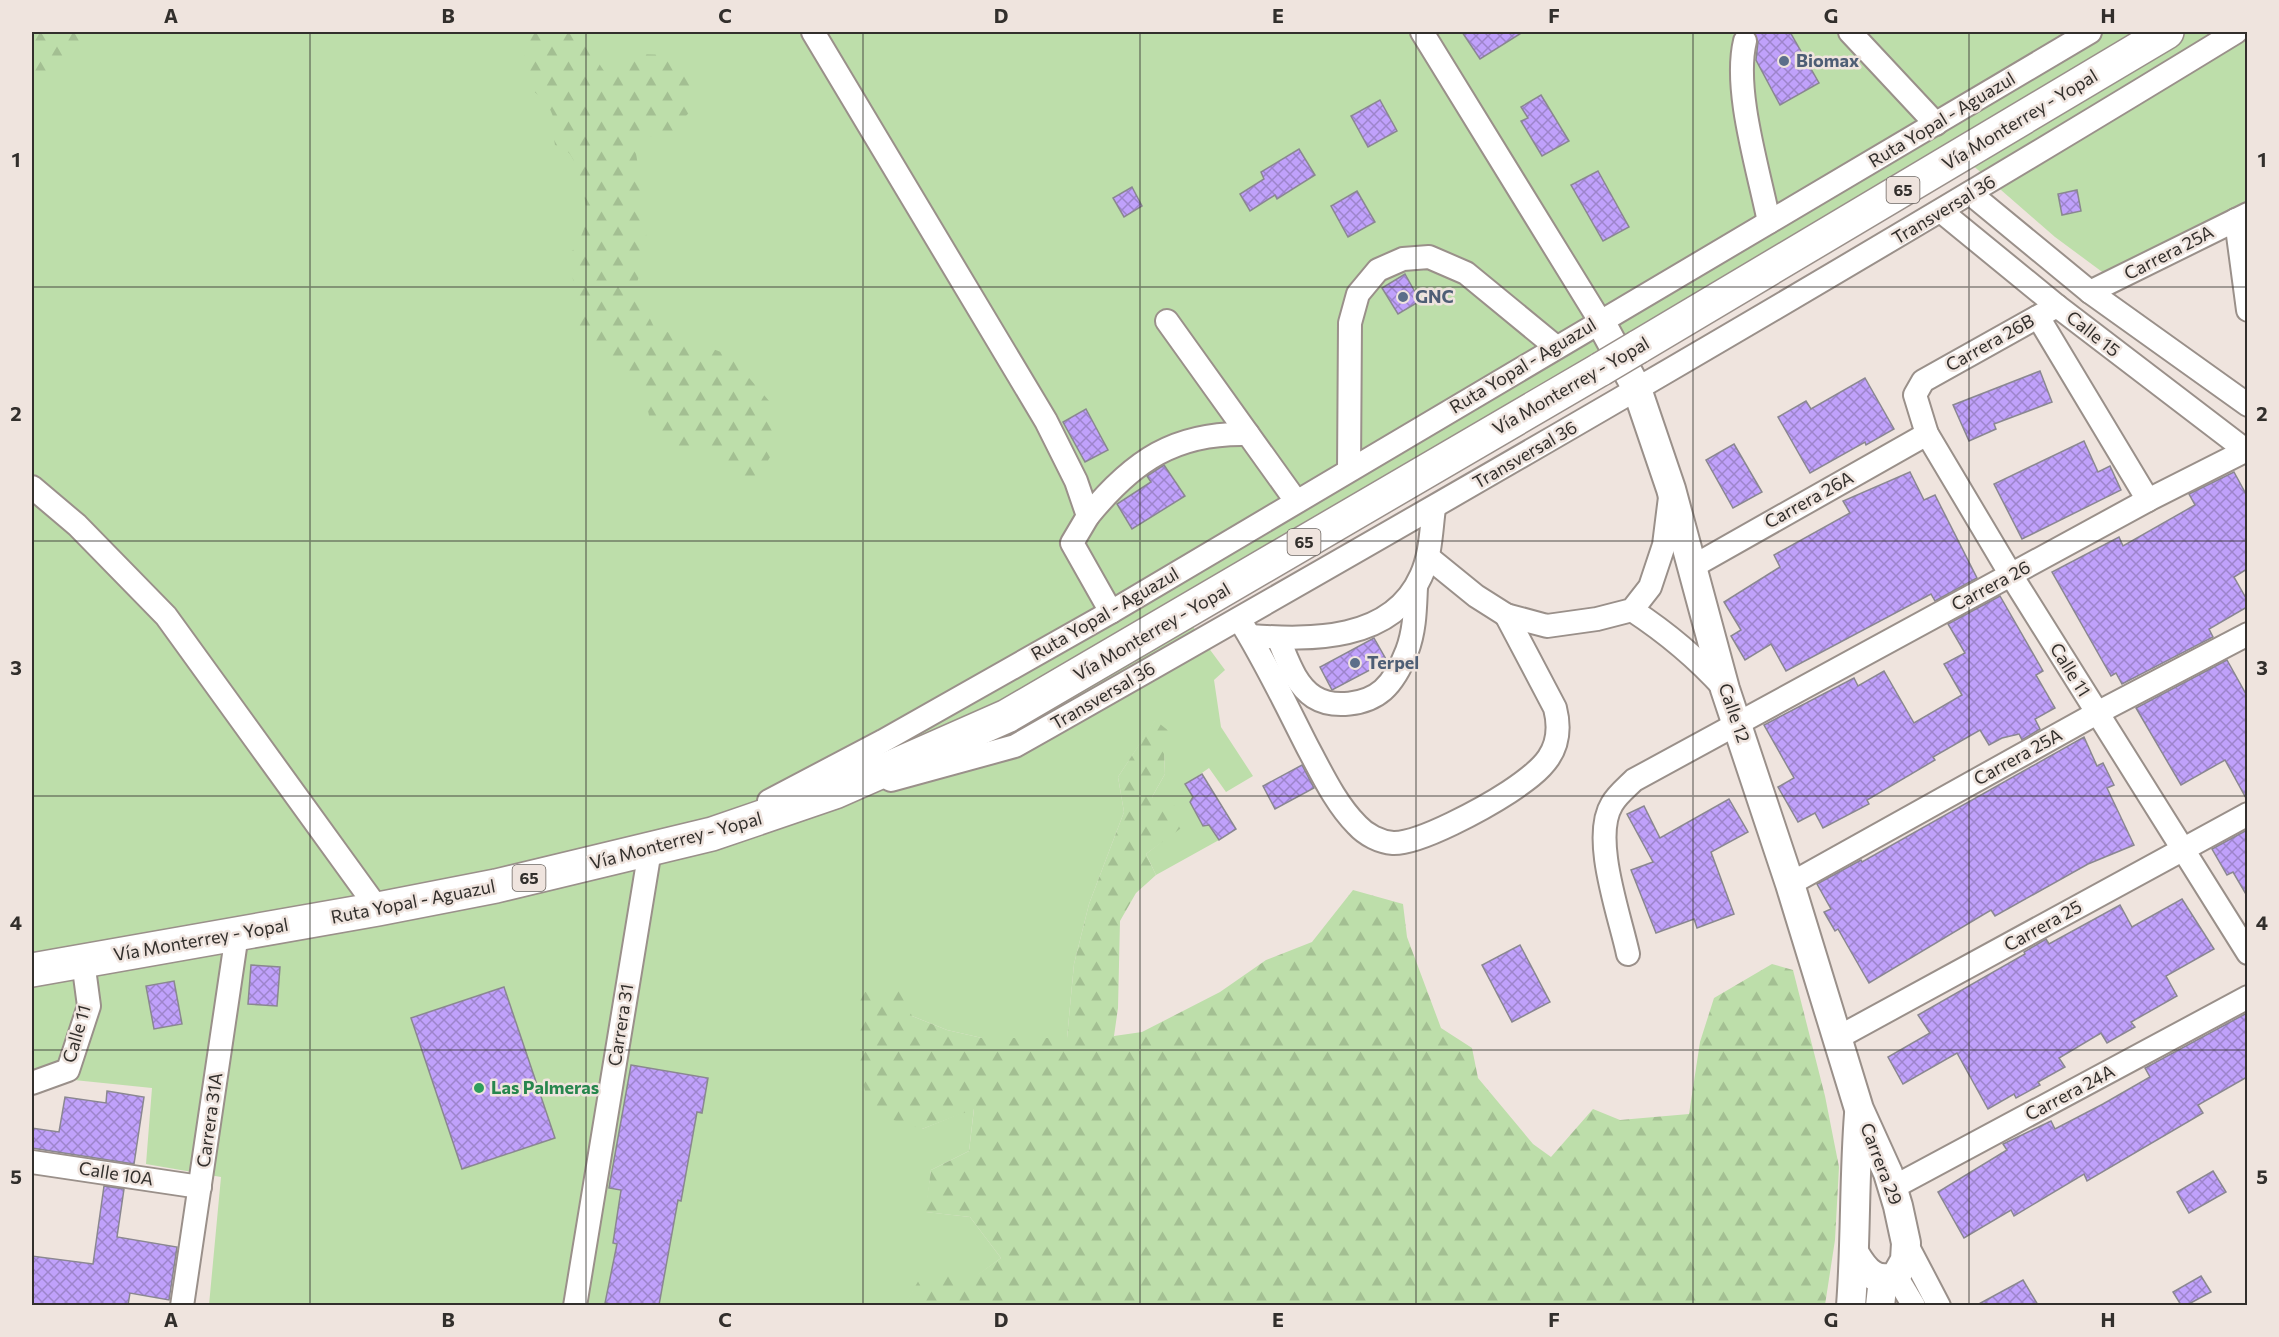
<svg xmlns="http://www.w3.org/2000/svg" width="2279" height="1337" viewBox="0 0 2279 1337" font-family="Commissioner,sans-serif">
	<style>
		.grass { fill: #bddeaa }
		.forest { fill: url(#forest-firs) }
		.building { fill: url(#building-cross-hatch); stroke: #8a8790; stroke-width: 1.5 }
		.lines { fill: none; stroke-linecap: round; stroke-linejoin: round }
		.minor-casing { stroke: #9a908a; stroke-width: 26 }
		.major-casing { stroke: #9a908a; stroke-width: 32 }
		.highway-casing { stroke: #9a908a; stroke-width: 36 }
		.minor { stroke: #fff; stroke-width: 22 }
		.major { stroke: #fff; stroke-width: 28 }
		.highway { stroke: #fff; stroke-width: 33 }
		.highway-bridge-casing { stroke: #9a908a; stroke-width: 36; stroke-linecap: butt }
		.highway-bridge { stroke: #fff; stroke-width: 33 }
		.grid { fill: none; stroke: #322f2c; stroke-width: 1.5; stroke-opacity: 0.55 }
		.service-dot { fill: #5c6f8a; stroke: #efe4de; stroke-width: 2 }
		.leisure-dot { fill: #2e9e5b; stroke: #efe4de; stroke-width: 2 }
		.labels { text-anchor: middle; stroke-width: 5; stroke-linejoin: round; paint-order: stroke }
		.shield { fill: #efe4de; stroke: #6b6561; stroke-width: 1.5 }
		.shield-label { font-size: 16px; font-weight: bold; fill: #322f2c }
		.service-label { font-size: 18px; font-weight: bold; fill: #4e5e75; stroke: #efe4de; text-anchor: start }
		.street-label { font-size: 18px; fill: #322f2c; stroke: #efe4de }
		.leisure-label { font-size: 18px; font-weight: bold; fill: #27864d; stroke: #efe4de; text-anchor: start }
		.neatline { fill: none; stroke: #322f2c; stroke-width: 2 }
		.grid-label { font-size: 20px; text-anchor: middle; font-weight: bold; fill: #322f2c }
	</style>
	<defs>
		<pattern id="forest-firs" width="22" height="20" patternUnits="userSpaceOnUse" patternTransform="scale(1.5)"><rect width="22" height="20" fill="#bddeaa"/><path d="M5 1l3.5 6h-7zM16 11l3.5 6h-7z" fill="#a3bf92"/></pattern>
		<pattern id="building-cross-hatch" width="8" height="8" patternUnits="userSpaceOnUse" patternTransform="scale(1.5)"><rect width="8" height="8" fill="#c0a1fb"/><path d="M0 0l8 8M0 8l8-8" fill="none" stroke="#9d84cb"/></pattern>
	</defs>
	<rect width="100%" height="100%" fill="#efe4de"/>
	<path class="grass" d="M32,32H2247V205L2105,274L2055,237L1962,156L1185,616L1225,670L1214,680L1221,727L1253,776L1226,792L1209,768L1186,784L1193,797L1190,802L1203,826L1209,825L1219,840L1156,875L1146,854L1183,825L1152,797L1165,774L1164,753L1155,721L1118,777L1124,812L1089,904L1074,964L1067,1038H982L947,1030L912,1016L922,1129L974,1108L969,1151L931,1170L926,1212L970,1217L1001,1258L978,1275H923L904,1306L209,1305L221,1177L146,1164L152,1088L74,1080L32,1094Z"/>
	<g class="forest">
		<path d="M32,32H106L37,82L32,83Z"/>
		<path d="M514,32H578L606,74L630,54L674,55L694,75L693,108L672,132L634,140L645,212L647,254L635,288L654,327L729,355L770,402L775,449L759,475L730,481L704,449L678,453L653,434L645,397L610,356L571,318L578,303L568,256L570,252L578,247C579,238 583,234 585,225C590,210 579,162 568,152C564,149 559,147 555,145C553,136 556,129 554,121C551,103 538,96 526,84L524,48Z"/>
		<path d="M1155,720L1175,736L1164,753L1165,774L1152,797L1180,808L1184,826L1146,854L1156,875L1136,893L1120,921L1118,1008L1114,1036L1142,1032L1220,992L1266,960L1312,942L1353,890L1403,904L1407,937L1441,1028L1472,1048L1478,1078L1533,1144L1551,1157L1593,1109L1620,1120L1689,1114L1700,1042L1714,998L1772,964L1793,970L1825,1096L1839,1167L1835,1240L1825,1305H904L922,1275H977L1001,1258L970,1217L925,1212L931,1170L969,1151L974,1109L922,1129L870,1113L853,1039L860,993L897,986L912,1016L947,1030L982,1038H1067L1074,964L1089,904L1124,812L1118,777Z"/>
	</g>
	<g class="building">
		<path d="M1462,32H1523L1480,59Z"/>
		<path d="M1754,32H1790L1819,83L1780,105L1756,60L1758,42Z"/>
		<path d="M1541,95L1569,141L1542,156L1521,121L1528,118L1521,107Z"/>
		<path d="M1380,100L1397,131L1368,147L1351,116Z"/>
		<path d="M1299,149L1315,175L1277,199L1275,195L1250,211L1240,194L1264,179L1261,172Z"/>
		<path d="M1598,171L1629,227L1603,241L1571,185Z"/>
		<path d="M1132,187L1142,206L1124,217L1113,198Z"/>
		<path d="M2077,190L2081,211L2062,215L2058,194Z"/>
		<path d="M1357,191L1375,222L1348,237L1331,206Z"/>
		<path d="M1405,274L1420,301L1398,314L1382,288Z"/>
		<path d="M2040,371L2052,402L1994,424L1996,429L1969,441L1953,405Z"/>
		<path d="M1865,378L1894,429L1866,445L1865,442L1810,473L1778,417L1806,401L1811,409Z"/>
		<path d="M1086,409L1108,450L1085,462L1063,422Z"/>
		<path d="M2084,441L2098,472L2110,466L2121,490L2022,539L1994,484Z"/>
		<path d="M1734,444L1762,492L1733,508L1706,460Z"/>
		<path d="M1164,465L1185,496L1132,529L1117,504L1151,482L1147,476Z"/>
		<path d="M1910,472L1924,500L1935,495L1977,578L1935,601L1931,594L1786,671L1771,644L1745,660L1731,636L1741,630L1724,602L1780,567L1774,555L1850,513L1843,501Z"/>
		<path d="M2234,472L2247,496V569L2234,577L2247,600V607L2209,629L2213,637L2122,684L2116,673L2111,676L2052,572L2119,537L2123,546L2195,505L2189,494Z"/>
		<path d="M2000,596L2043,671L2036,675L2055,708L2035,719L2040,729L2022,740L2019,734L2002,738L1989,745L1980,730L1933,757L1935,760L1867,800L1869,804L1823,828L1815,813L1798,822L1778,787L1794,778L1764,725L1854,678L1858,686L1884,671L1914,723L1962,695L1944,664L1965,653L1948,624Z"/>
		<path d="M1374,638L1387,661L1332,690L1320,667Z"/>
		<path d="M2227,660L2247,696V800L2225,760L2181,785L2136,708Z"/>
		<path d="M2084,737L2097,766L2103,763L2114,785L2107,788L2134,845L2088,864L1995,916L1991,910L1869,983L1838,929L1835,931L1824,912L1831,909L1817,884L1861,860L1862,862Z"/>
		<path d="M1302,765L1314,788L1275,809L1263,786Z"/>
		<path d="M1202,774L1236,829L1219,840L1209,825L1203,826L1190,802L1193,797L1185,784Z"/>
		<path d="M1729,799L1748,832L1711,852L1734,914L1697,928L1694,919L1656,933L1631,870L1653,862L1627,814L1644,806L1660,838Z"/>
		<path d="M2247,830V896L2233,872L2227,875L2212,849Z"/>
		<path d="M2182,899L2214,949L2166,976L2177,996L2131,1022L2135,1027L2107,1043L2101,1033L2059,1058L2065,1067L2038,1082L2040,1085L2016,1098L2014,1094L1988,1109L1957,1053L1903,1084L1888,1057L1930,1033L1918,1015L2025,954L2024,952L2046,939L2049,944L2120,905L2132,927Z"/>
		<path d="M1520,945L1550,1002L1512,1022L1482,965Z"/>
		<path d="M251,965L280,967L277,1006L248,1004Z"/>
		<path d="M174,981L182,1024L154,1029L146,986Z"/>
		<path d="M504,987L555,1138L462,1169L411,1018Z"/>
		<path d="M2247,1013V1077L2198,1105L2203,1113L2087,1181L2084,1174L2014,1216L2011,1210L1964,1238L1938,1192L2007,1150L2003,1144L2051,1121L2055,1129L2103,1104L2150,1077L2145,1068Z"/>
		<path d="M631,1065L708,1078L702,1113L697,1112L681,1201L678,1200L659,1305H619L605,1303L617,1244L613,1243L621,1190L609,1188Z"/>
		<path d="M107,1091L144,1097L134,1164L32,1148V1128L59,1132L65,1097L106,1103Z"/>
		<path d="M2213,1171L2226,1192L2189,1213L2177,1192Z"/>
		<path d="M104,1186L124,1189L117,1237L177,1247L169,1300L130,1293L128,1305H32V1256L93,1264Z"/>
		<path d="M2201,1276L2211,1292L2187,1305H2181L2173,1292Z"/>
		<path d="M2023,1280L2038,1305H1977Z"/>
	</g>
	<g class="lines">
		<defs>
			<g id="minor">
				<path d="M813,32L1046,421L1076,481L1088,516L1072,543L1111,612"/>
				<path d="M1422,32L1600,321"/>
				<path d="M1850,32L1936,124"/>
				<path d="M1745,41C1733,90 1759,171 1769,222"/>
				<path d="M1971,194L2090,292L2248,405"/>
				<path d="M1942,212L2057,306L2248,452"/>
				<path d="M2236,220L2248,310"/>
				<path d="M2090,292L2248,214"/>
				<path d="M2057,306L1923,381L1915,395L1927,434L2011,575L2248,953"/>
				<path d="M2038,317L2148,500"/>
				<path d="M1167,321L1296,501"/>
				<path d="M1349,470L1350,323L1358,294L1378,270L1403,259L1429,257L1466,273L1556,347"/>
				<path d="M32,487L77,525L166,616L378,909"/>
				<path d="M1088,516C1133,461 1175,432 1248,434"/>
				<path d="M1428,557L1476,596L1506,615L1547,626L1597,619L1632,610L1650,587L1664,545L1670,497"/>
				<path d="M1692,567L1927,434"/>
				<path d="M1632,610C1667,633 1696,657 1724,688"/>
				<path d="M1239,619C1265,660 1286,705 1308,748C1322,774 1336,804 1357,825C1366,835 1380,842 1393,843C1420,844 1486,807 1509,792C1542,770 1566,751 1555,708L1506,615"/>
				<path d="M1250,636C1310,640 1392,642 1421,576C1431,555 1431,530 1434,508"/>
				<path d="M1278,638C1287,658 1294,684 1314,697C1333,709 1366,705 1383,690C1394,680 1402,664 1407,651C1415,630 1415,608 1416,587"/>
				<path d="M891,780L1015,746C1425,513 1834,278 2236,32"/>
				<path d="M769,801L883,741L1111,612L2090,32"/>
				<path d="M1790,884L2097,713L2248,634"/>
				<path d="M1628,954C1620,916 1591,838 1612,804C1617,795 1627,787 1634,780L2148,500L2245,451"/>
				<path d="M1839,1037L2248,814"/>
				<path d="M32,1083L68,1070L89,1006L83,961"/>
				<path d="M32,1162L200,1187"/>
				<path d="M1892,1188L2248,997"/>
				<path d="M1906,1243L1939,1306"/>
				<path d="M1896,1276L1914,1306"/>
				<path d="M182,1306L237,934"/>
				<path d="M575,1306L650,850"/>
			</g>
			<g id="major">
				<path d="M1600,321L1637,389L1671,489L1725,689L1790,884L1859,1109L1888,1173L1898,1206L1906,1243L1905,1260L1896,1276C1876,1284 1865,1271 1855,1254"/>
				<path d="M1851,1306C1856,1242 1854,1178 1859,1114"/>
				<path d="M1880,1306L1883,1279"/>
			</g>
			<g id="highway">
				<path d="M1638,347L2167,32"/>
				<path d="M32,970L378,909L496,886L712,834L835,792L1007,716L1601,369"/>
			</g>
		</defs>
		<use href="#minor" class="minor-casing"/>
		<use href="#major" class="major-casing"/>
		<use href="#highway" class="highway-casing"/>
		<use href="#minor" class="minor"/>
		<use href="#major" class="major"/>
		<use href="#highway" class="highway"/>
		<defs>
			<path id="highway-bridge" d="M1601,369L1638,347"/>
		</defs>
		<use href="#highway-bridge" class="highway-bridge-casing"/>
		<use href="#highway-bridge" class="highway-bridge"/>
	</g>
	<path class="grid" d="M310,32V1306M586,32V1306M863,32V1306M1140,32V1306M1416,32V1306M1693,32V1306M1969,32V1306M32,287H2248M32,541H2248M32,796H2248M32,1050H2248"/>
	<g class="service-dot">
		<circle cx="1784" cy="61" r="6"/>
		<circle cx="1403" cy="297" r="6"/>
		<circle cx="1355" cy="663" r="6"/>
	</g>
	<circle class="leisure-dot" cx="479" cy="1088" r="6"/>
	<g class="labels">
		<g class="shield">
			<rect x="1886.5" y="177" width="33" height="26" rx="4.5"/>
			<rect x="1287.5" y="529" width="33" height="26" rx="4.5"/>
			<rect x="512.5" y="865" width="33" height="26" rx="4.5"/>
		</g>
		<g class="shield-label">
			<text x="1903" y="196">65</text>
			<text x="1304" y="548">65</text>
			<text x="529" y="884">65</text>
		</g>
		<g class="service-label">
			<text x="1796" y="67">Biomax</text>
			<text x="1415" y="303">GNC</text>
			<text x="1367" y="669">Terpel</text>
		</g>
		<g class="street-label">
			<text transform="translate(1942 120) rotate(-31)" y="6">Ruta Yopal - Aguazul</text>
			<text transform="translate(2020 120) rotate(-31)" y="6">Vía Monterrey - Yopal</text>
			<text transform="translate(1944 210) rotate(-31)" y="6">Transversal 36</text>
			<text transform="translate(2169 253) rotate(-27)" y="6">Carrera 25A</text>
			<text transform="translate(2093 334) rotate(38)" y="6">Calle 15</text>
			<text transform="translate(1990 343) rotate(-29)" y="6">Carrera 26B</text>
			<text transform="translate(1523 366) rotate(-31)" y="6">Ruta Yopal - Aguazul</text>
			<text transform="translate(1571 386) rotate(-30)" y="6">Vía Monterrey - Yopal</text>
			<text transform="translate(1525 455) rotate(-30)" y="6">Transversal 36</text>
			<text transform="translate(1809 500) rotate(-29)" y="6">Carrera 26A</text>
			<text transform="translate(1991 586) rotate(-28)" y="6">Carrera 26</text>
			<text transform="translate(1105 614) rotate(-30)" y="6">Ruta Yopal - Aguazul</text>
			<text transform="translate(1152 632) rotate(-30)" y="6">Vía Monterrey - Yopal</text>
			<text transform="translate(2070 670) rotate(58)" y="6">Calle 11</text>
			<text transform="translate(1103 696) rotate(-30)" y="6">Transversal 36</text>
			<text transform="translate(1734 713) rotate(71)" y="6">Calle 12</text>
			<text transform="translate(2018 757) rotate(-29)" y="6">Carrera 25A</text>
			<text transform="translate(676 841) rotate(-15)" y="6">Vía Monterrey - Yopal</text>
			<text transform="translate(413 902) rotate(-11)" y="6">Ruta Yopal - Aguazul</text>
			<text transform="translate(2043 926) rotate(-29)" y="6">Carrera 25</text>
			<text transform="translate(201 940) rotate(-10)" y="6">Vía Monterrey - Yopal</text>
			<text transform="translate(621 1025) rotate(-81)" y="6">Carrera 31</text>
			<text transform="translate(77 1034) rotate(-74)" y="6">Calle 11</text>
			<text transform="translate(2070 1093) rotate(-28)" y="6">Carrera 24A</text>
			<text transform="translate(210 1120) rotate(-82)" y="6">Carrera 31A</text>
			<text transform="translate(1881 1164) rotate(69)" y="6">Carrera 29</text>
			<text transform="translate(116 1174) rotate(9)" y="6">Calle 10A</text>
		</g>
		<g class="leisure-label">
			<text x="491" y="1094">Las Palmeras</text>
		</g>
	</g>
	<rect width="2279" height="1337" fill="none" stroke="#efe4de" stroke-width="66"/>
	<rect x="33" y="33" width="2213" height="1271" class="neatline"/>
	<g class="grid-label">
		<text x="171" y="23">A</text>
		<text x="448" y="23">B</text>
		<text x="725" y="23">C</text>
		<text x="1001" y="23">D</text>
		<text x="1278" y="23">E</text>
		<text x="1554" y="23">F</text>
		<text x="1831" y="23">G</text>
		<text x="2108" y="23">H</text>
		<text x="16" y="167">1</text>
		<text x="2262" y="167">1</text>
		<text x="16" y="421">2</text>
		<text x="2262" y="421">2</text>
		<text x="16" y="675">3</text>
		<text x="2262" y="675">3</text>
		<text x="16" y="930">4</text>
		<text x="2262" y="930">4</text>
		<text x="16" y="1184">5</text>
		<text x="2262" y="1184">5</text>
		<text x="171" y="1327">A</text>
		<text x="448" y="1327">B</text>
		<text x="725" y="1327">C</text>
		<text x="1001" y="1327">D</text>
		<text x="1278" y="1327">E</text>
		<text x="1554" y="1327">F</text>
		<text x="1831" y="1327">G</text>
		<text x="2108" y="1327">H</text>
	</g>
</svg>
